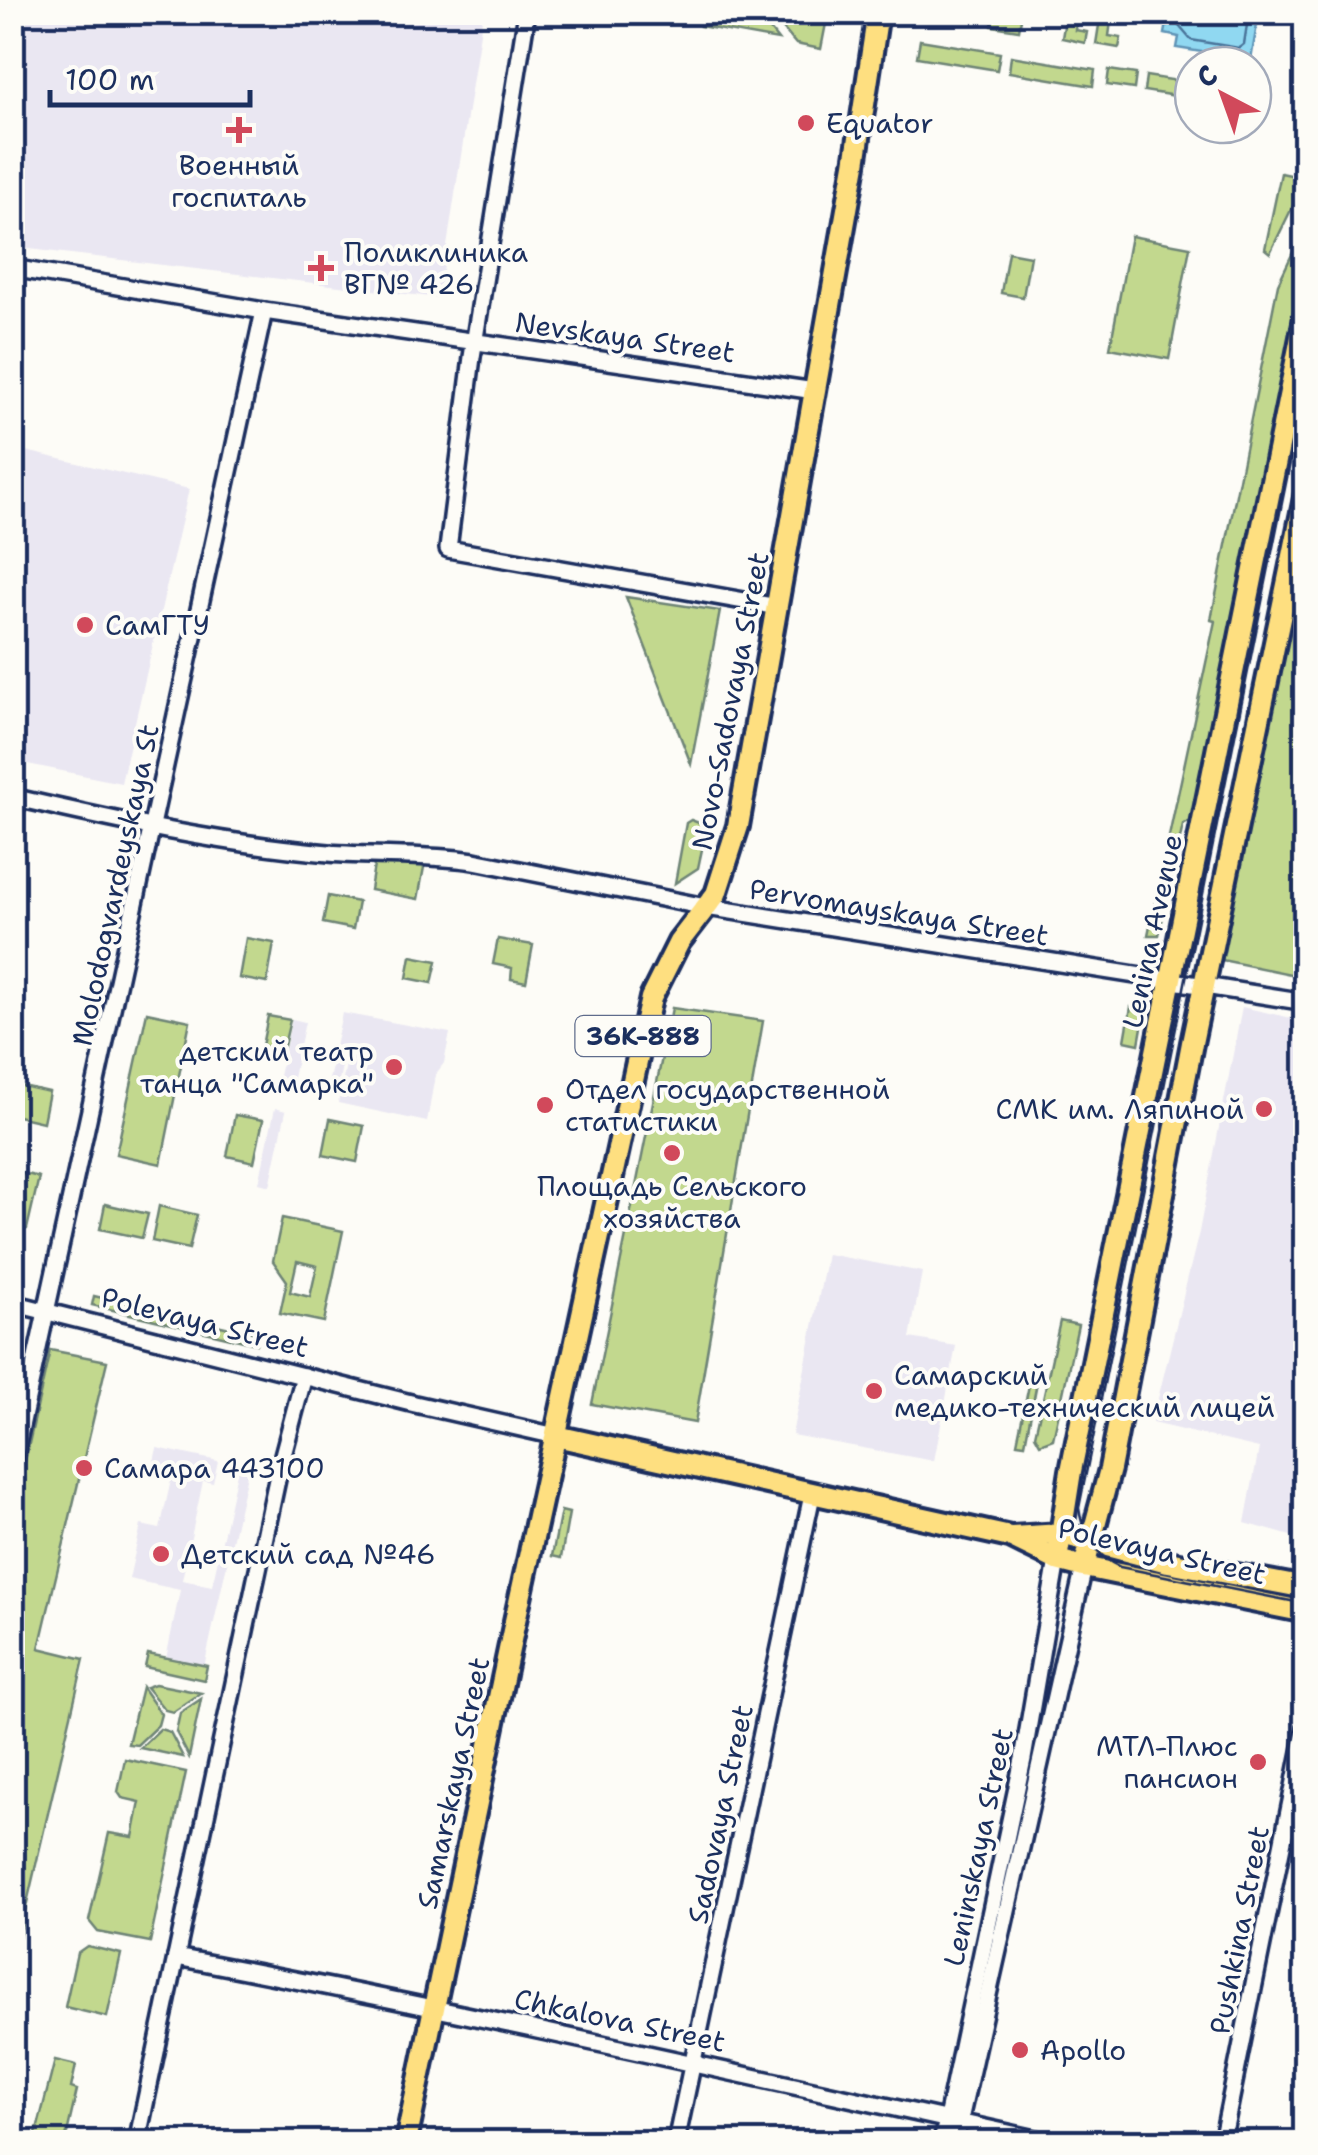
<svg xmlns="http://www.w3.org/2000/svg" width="1318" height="2155" viewBox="0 0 1318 2155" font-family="'Shantell Sans',sans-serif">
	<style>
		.built { fill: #eae7f2 }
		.green { fill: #c2d88e; stroke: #6e8476; stroke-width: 2.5; fill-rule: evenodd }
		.water { fill: #90d8f1; stroke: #6194b6; stroke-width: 2.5 }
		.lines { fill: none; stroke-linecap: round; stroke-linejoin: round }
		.shore { stroke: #4a7399; stroke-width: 2.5 }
		.minor-casing { stroke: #1b2f5e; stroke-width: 22 }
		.major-casing { stroke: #1b2f5e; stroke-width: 28 }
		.minor { stroke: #fdfcf7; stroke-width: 15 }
		.major { stroke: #fedf80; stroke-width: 20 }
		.tram { stroke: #1b2f5e; stroke-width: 2.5 }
		.poi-dot { fill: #d1495b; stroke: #fdfcf7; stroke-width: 4 }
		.labels { text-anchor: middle; stroke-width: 8; stroke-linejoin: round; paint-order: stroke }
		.shield { fill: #fdfcf7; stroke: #5f6c8c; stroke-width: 2.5 }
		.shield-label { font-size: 25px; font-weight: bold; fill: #1b2f5e }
		.poi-label { font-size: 28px; fill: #1b2f5e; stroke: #fdfcf7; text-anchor: start }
		.street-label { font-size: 28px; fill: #1b2f5e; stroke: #fdfcf7 }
	</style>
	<rect width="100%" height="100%" fill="#fdfcf7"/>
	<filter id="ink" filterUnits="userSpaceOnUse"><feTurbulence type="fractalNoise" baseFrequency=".01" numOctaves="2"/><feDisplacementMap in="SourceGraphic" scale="20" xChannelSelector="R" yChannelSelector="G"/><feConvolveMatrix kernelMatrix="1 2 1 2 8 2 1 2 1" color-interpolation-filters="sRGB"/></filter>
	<g filter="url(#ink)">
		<g class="built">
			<path d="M13,12L483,13L439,298L13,247Z"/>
			<path d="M13,448L189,489L121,783L13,761Z"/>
			<path d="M1242,1007L1305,1021V1540L1245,1523L1259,1448L1152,1423L1199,1232Z"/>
			<path d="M342,1013L450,1033L444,1063L435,1075L427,1122L338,1103L349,1050L335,1047Z"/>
			<path d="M292,1019L305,1022L290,1092L276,1089Z"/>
			<path d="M328,1048L345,1052L338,1085L328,1083L333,1063L325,1061Z"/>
			<path d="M275,1108L286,1111L270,1186L259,1183Z"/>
			<path d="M827,1254L922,1272L910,1338L956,1346L934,1461L792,1435Z"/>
			<path d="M157,1448L218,1461L213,1483L203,1481L182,1580L212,1586L238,1468L248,1470L204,1667L166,1659L180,1590L129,1579L141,1525L160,1529L171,1480L151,1475Z"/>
		</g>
		<g class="green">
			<path d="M703,13H757L778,40L700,26Z"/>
			<path d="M770,13H828L821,49L796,44Z"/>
			<path d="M994,13H1022L1019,30L992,26Z"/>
			<path d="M1066,14L1078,16L1075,30L1087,32L1085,43L1062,38Z"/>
			<path d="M1100,19L1111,21L1109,36L1121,38L1119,48L1096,44Z"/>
			<path d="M920,40L1000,53L997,70L917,57Z"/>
			<path d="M1011,56L1095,70L1093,86L1009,72Z"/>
			<path d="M1109,70L1136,74L1134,89L1107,85Z"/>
			<path d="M1146,76L1178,81L1176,96L1144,91Z"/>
			<path d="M1281,173L1305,178V181L1270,253L1265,249Z"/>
			<path d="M1305,227V266L1191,821L1183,825L1159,935H1148L1215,621L1211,620L1278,284Z"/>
			<path d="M1131,236L1190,247L1169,359L1110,348Z"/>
			<path d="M1008,252L1030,256L1023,297L1001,293Z"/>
			<path d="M1305,529V977L1217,959Z"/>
			<path d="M626,597L720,611L691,764Z"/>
			<path d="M691,820L707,826L698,868L675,883L686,823Z"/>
			<path d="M375,859L425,862L418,899L370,890Z"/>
			<path d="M328,896L358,902L353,929L323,923Z"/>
			<path d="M246,938L274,943L267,983L239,978Z"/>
			<path d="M498,939L533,945L526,982L511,979L512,968L493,964Z"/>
			<path d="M411,956L437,961L432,983L407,978Z"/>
			<path d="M1131,1007L1139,1008L1144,1016L1139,1044L1125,1041Z"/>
			<path d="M672,1008L763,1021L695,1423L592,1404Z"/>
			<path d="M147,1012L190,1021L161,1164L116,1154Z"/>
			<path d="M268,1016L290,1020L283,1050L262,1046Z"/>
			<path d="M14,1084L49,1092L43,1122L13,1115Z"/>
			<path d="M235,1115L263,1120L254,1162L227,1156Z"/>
			<path d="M330,1119L364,1126L357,1162L323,1155Z"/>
			<path d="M13,1171L39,1177L27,1229L13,1236Z"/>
			<path d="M105,1204L148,1214L142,1238L100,1229Z"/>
			<path d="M159,1206L197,1215L189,1249L152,1241Z"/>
			<path d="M282,1218L343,1231L324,1322L280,1313L287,1281L273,1261ZM297,1261L317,1266L310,1297L290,1292Z"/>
			<path d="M94,1296L259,1335L256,1344L92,1305Z"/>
			<path d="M1060,1321L1078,1325L1053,1439L1040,1444L1035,1435Z"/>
			<path d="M50,1350L107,1361L39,1648L84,1659L13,1963V1515Z"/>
			<path d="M1033,1366L1040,1367L1025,1444L1017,1443Z"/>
			<path d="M561,1511L569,1513L561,1558L552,1556Z"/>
			<path d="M148,1654L207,1666L204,1680L145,1667Z"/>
			<path d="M155,1684L201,1693L173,1712L165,1710L146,1687Z"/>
			<path d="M142,1687L161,1714L158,1725L137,1745L128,1744Z"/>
			<path d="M201,1699L189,1757L176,1732L180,1713Z"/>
			<path d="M160,1729L170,1732L183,1757L140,1748Z"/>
			<path d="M125,1759L186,1772L150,1942L98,1932L89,1921L109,1833L133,1837L140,1802L122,1798L118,1792Z"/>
			<path d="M87,1946L121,1954L107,2017L65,2007L77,1953Z"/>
			<path d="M55,2060L76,2065L71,2088L77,2090L65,2142H34Z"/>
		</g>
		<path class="water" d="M1157,13H1259L1251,60L1177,48L1179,37L1165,34L1167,23L1156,21Z"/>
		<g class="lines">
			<path class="shore" d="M1167,12L1191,40L1239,48L1244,44L1249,12"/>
			<defs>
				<g id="minor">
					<path d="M527,12L472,357L448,549L778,607"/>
					<path d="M12,268L264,311L815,391"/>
					<path d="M12,797C117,821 221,844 329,853C377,857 425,854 474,861L706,907L1306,1002"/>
					<path d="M12,1303L415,1404L556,1436"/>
					<path d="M12,1468L264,311"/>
					<path d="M176,1957C469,2012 759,2079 1050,2142"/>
					<path d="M137,2142L279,1470L304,1376"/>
					<path d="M676,2142L812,1495"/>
					<path d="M942,2142L1023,1759L1057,1560"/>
					<path d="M955,2142L1084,1567"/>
					<path d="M1222,2142L1306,1727"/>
				</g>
				<g id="major">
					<path d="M556,1436L1010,1537L1057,1560L1084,1567L1306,1612"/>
					<path d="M1012,1537L1062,1534L1168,1562L1306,1588"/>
					<path d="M1057,1560L1071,1471L1306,313"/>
					<path d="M1084,1567L1110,1469L1192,1043L1306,493"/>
					<path d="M406,2142L515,1621L651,998L679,942L716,894L738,826L855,164L878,12"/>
				</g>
			</defs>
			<use href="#minor" class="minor-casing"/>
			<use href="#major" class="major-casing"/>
			<use href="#minor" class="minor"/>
			<use href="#major" class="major"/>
			<path class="tram" d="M1306,384L1079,1508C1082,1532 1096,1557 1120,1567L1306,1604"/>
		</g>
	</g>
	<g class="poi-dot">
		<circle cx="806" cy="123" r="10"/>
		<path d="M234 115h10v10h10v10h-10v10h-10v-10h-10v-10h10z"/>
		<path d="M316 253h10v10h10v10h-10v10h-10v-10h-10v-10h10z"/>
		<circle cx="85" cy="625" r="10"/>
		<circle cx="394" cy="1067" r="10"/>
		<circle cx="545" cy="1105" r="10"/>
		<circle cx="1264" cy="1109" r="10"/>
		<circle cx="672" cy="1153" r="10"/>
		<circle cx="874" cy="1391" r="10"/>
		<circle cx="84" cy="1468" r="10"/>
		<circle cx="161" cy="1554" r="10"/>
		<circle cx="1258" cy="1762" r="10"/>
		<circle cx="1020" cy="2050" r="10"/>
	</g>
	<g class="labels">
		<rect class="shield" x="575.5" y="1016" width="135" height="40" rx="8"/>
		<g class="shield-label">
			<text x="643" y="1045">36К-888</text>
		</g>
		<g class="poi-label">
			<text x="826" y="133">Equator</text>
			<text x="239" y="175" text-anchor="middle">Военный<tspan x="239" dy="32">госпиталь</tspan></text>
			<text x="344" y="262">Поликлиника<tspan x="344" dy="32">ВГ№ 426</tspan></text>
			<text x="105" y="635">СамГТУ</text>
			<text x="374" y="1061" text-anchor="end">детский театр<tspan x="374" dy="32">танца "Самарка"</tspan></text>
			<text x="565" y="1099">Отдел государственной<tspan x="565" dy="32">статистики</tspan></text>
			<text x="1244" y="1119" text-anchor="end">СМК им. Ляпиной</text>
			<text x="672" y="1196" text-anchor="middle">Площадь Сельского<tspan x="672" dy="32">хозяйства</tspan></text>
			<text x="894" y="1385">Самарский<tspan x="894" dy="32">медико-технический лицей</tspan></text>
			<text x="104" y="1478">Самара 443100</text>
			<text x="181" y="1564">Детский сад №46</text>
			<text x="1238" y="1756" text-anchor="end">МТЛ-Плюс<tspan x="1238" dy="32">пансион</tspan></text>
			<text x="1040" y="2060">Apollo</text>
		</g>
		<g class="street-label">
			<text transform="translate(625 337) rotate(8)" y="10">Nevskaya Street</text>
			<text transform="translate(730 701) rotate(-79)" y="10">Novo-Sadovaya Street</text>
			<text transform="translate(115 885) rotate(-78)" y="10">Molodogvardeyskaya St</text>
			<text transform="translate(899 912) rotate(9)" y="10">Pervomayskaya Street</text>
			<text transform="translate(1152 931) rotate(-78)" y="10">Lenina Avenue</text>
			<text transform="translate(205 1322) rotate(14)" y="10">Polevaya Street</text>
			<text transform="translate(1162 1551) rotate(13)" y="10">Polevaya Street</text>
			<text transform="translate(453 1783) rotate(-78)" y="10">Samarskaya Street</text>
			<text transform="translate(720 1814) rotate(-78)" y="10">Sadovaya Street</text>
			<text transform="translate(978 1847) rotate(-78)" y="10">Leninskaya Street</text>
			<text transform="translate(1239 1930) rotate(-79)" y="10">Pushkina Street</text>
			<text transform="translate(620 2020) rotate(12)" y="10">Chkalova Street</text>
		</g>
	</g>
	<rect width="1318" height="2155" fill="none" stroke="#fdfcf7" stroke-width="50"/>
	<rect x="25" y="25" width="1268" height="2105" fill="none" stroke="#1b2f5e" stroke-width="4" filter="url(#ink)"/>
	<g transform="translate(1223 95) rotate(319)"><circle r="48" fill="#fdfcf7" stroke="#a3aaba" stroke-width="2.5"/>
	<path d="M0-8L18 38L0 25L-18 38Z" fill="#d1495b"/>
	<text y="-15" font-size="28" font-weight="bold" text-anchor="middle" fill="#1b2f5e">С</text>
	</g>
	<path d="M50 90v15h200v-15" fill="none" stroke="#1b2f5e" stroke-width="5"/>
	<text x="65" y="90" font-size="30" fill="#1b2f5e" stroke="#fdfcf7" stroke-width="8" paint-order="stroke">100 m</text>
</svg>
